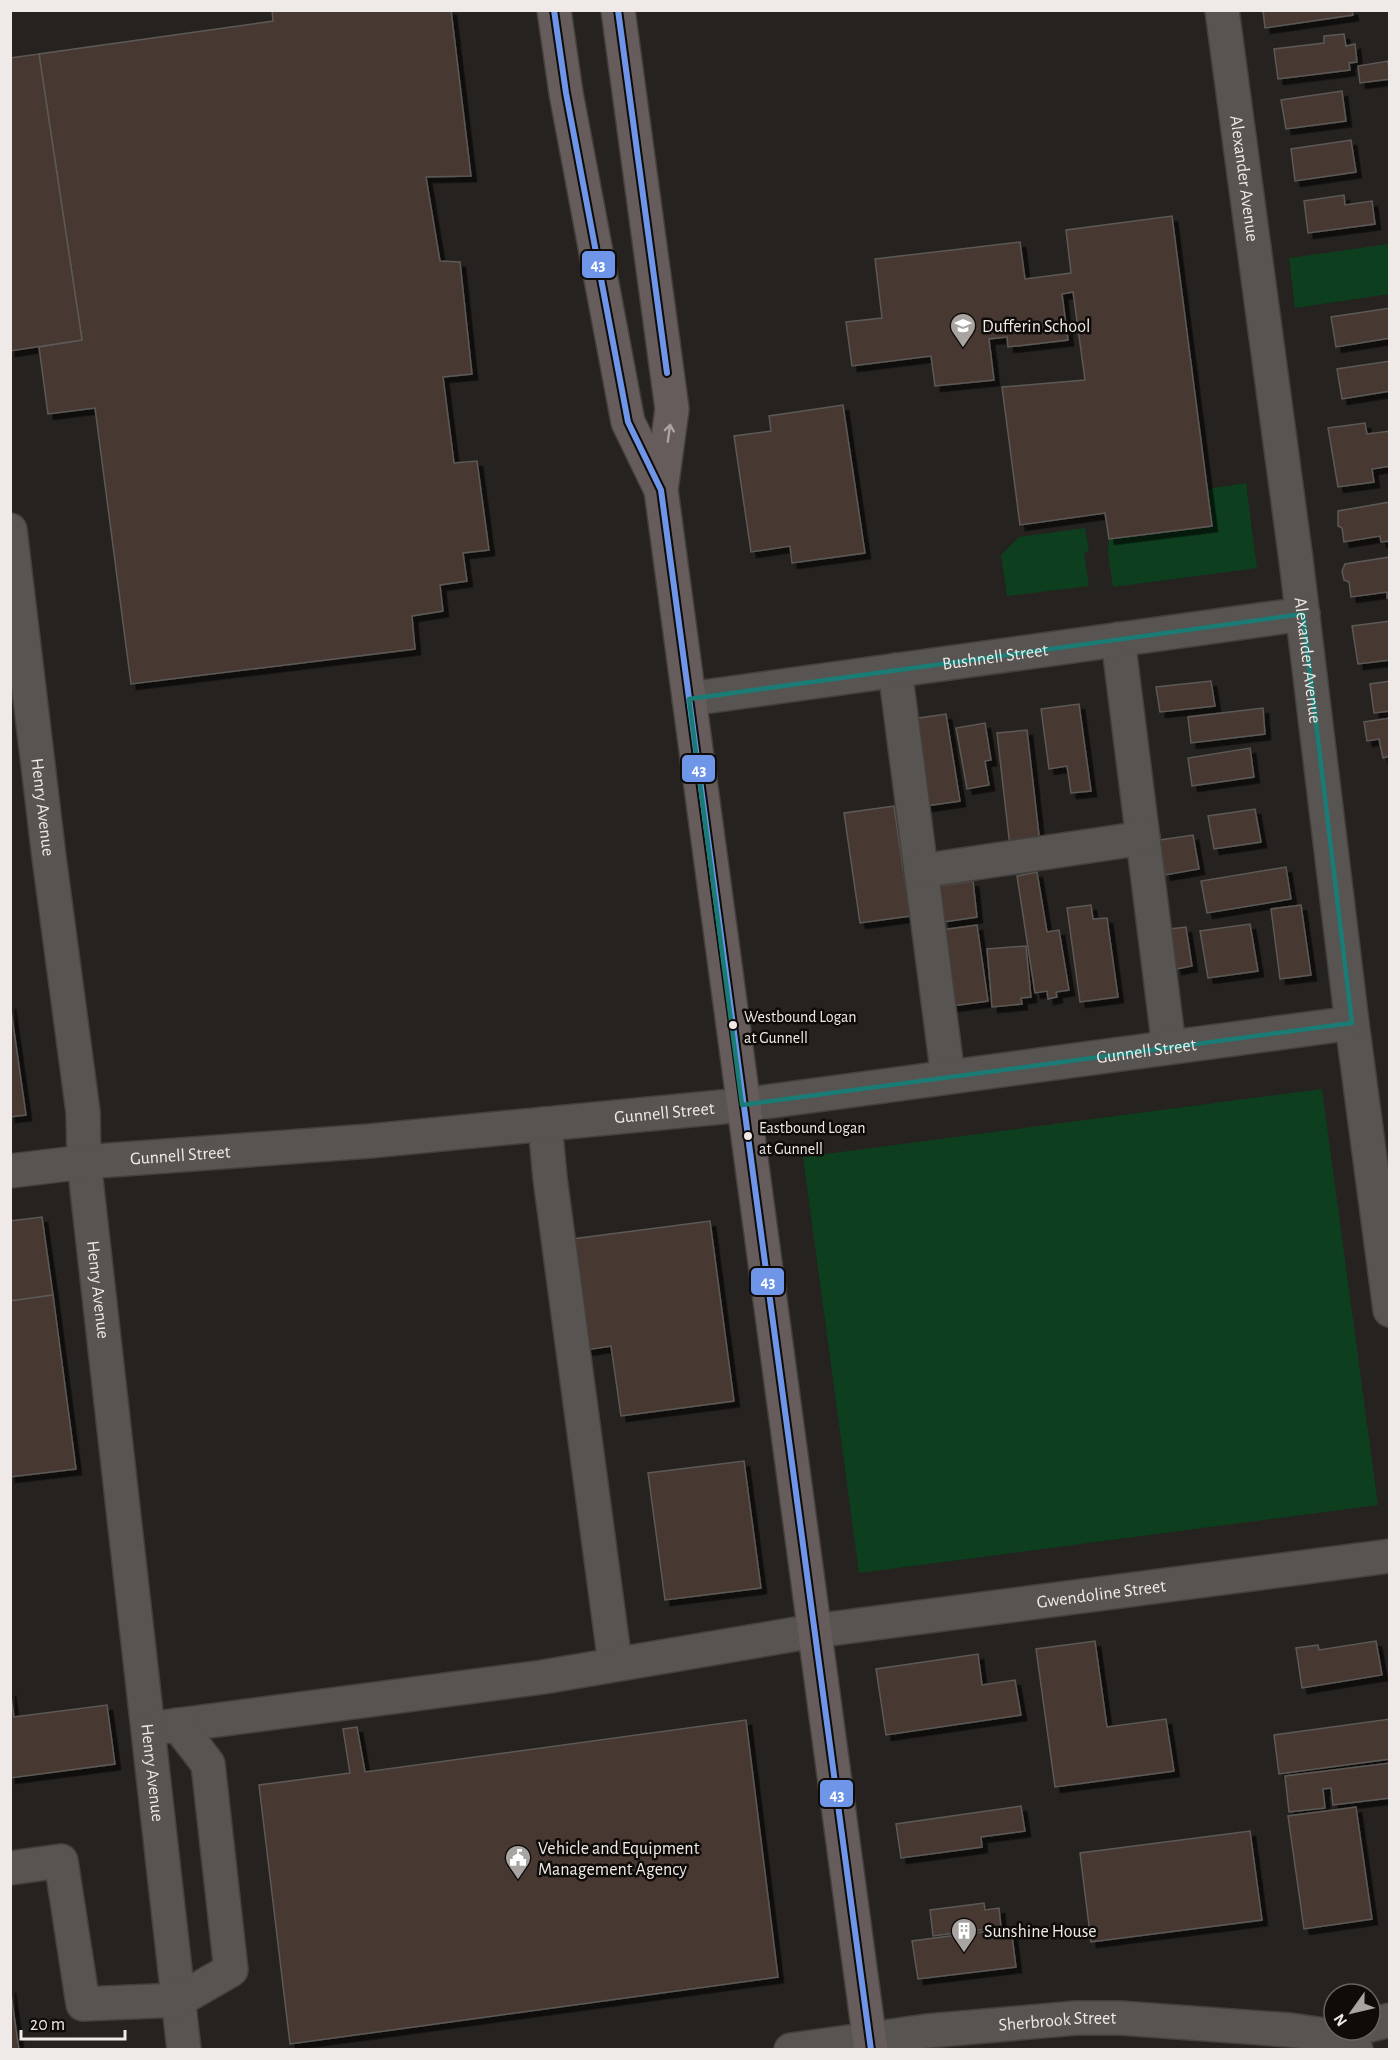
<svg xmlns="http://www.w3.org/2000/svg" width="1400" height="2060" viewBox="0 0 1400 2060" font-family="'Alegreya Sans',sans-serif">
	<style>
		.green { fill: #0d3f1e }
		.building { fill: #463930; stroke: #5c5957; stroke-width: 1.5; filter: url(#shadow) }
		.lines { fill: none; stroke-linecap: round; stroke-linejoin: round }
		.minor-casing { stroke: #43403d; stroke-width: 36 }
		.major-casing { stroke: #43403d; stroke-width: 36 }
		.minor { stroke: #575452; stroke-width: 33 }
		.major { stroke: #665c5c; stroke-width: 33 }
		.bus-1-casing { stroke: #0e0b09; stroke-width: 10 }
		.bus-1 { stroke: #6e95e8; stroke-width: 6 }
		.oneway { stroke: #aaa3a2 }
		.marked { fill: none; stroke: #1a7c74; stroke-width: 4.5; stroke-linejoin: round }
		.bus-dot { fill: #efeae7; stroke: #0e0b09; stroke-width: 2 }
		.labels { text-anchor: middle; stroke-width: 5; stroke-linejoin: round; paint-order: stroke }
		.bus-label { font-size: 16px; fill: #efeae7; stroke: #0e0b09; text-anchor: start }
		.street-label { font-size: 18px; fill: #efeae7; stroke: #0e0b09 }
		.poi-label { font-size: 18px; fill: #efeae7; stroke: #0e0b09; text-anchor: start }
		.line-badge { stroke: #0e0b09; stroke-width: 2 }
		.badge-label { font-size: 16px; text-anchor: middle; font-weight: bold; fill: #fff }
	</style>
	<defs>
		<filter id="shadow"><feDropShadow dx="5.5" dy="5.5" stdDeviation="0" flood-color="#0009"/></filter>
	</defs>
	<rect width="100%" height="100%" fill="#25221f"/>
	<g class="green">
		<path d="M1389,244V294L1295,308L1289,258Z"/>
		<path d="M1246,483L1257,568L1113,587L1108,553L1109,539L1212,526L1207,489Z"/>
		<path d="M1085,528L1089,551L1084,553L1089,586L1007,596L1001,555L1019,537Z"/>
		<path d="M1322,1089L1378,1505L859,1573L803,1157Z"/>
	</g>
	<g class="building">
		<path d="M272,10H451L471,176L426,177L440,261L460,262L472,374L443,377L454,463L477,461L489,550L463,553L467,581L440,585L443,611L412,616L415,649L131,684L95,408L48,414L39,347L82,340L39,54L273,21Z"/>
		<path d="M1263,10H1352L1353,15L1265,28Z"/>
		<path d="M1344,34L1346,46L1355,44L1357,62L1349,63L1350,70L1278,79L1274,49L1324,43V36Z"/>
		<path d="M39,54L82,340L10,351V58Z"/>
		<path d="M1388,61L1390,79L1360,83L1358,66Z"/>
		<path d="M1342,91L1346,121L1286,129L1281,100Z"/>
		<path d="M1351,140L1356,172L1295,181L1291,149Z"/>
		<path d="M1344,195L1345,205L1372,201L1375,224L1308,233L1304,201Z"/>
		<path d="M1172,216L1212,526L1109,539L1105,513L1020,525L1002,387L1085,380L1073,292L1062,294L1068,340L1008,347L1007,337L989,339L994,380L935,386L931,356L852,366L846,322L882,318L875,259L1020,242L1025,279L1071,273L1066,230Z"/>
		<path d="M1390,308V338L1336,347L1331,317Z"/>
		<path d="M1390,361V391L1342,399L1337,369Z"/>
		<path d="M843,405L865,553L792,563L790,546L751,552L734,436L771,431L769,416Z"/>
		<path d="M1365,423L1367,434L1390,431V466L1372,469L1374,482L1338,487L1328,428Z"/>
		<path d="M1390,502V541L1381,542L1380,536L1344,542L1342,528L1338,526V511Z"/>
		<path d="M1390,557V598H1387V592L1351,597L1349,582L1344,580L1342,571L1345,564Z"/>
		<path d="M1390,621V660L1358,664L1352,626Z"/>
		<path d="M1211,681L1215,706L1160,712L1156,687Z"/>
		<path d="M1390,681V711L1374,713L1370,684Z"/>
		<path d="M1079,704L1091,791L1071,793L1067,766L1049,769L1041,709Z"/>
		<path d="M1263,708L1265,734L1191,743L1188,717Z"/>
		<path d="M946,714L960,801L926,806L912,719Z"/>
		<path d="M1390,718V756L1383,758L1379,739L1367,741L1364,722Z"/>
		<path d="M985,723L991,760L985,761L989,785L967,789L956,728Z"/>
		<path d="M1027,730L1040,844L1010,847L997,733Z"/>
		<path d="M1250,748L1254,777L1192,786L1188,758Z"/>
		<path d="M894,806L910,916L860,923L844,813Z"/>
		<path d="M1255,809L1261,842L1214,849L1208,816Z"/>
		<path d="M1193,835L1199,869L1165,875L1160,840Z"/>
		<path d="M1286,867L1291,899L1207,913L1201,881Z"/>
		<path d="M1037,872L1047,932L1059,930L1069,990L1056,992L1057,997L1048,999L1047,991L1035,993L1017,876Z"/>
		<path d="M973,881L977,917L944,922L939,886Z"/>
		<path d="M1091,905L1093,919L1107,918L1118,997L1080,1002L1067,908Z"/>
		<path d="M1301,905L1311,975L1280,979L1271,909Z"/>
		<path d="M1250,924L1258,971L1208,978L1200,931Z"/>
		<path d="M977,925L988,1001L952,1006L941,930Z"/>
		<path d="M1186,927L1192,966L1176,969L1170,929Z"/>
		<path d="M1026,946L1031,997L1021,998L1022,1004L992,1007L987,949Z"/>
		<path d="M10,1003L26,1115L10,1117Z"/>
		<path d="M42,1217L53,1295L10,1301V1221Z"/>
		<path d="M710,1221L734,1401L621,1416L611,1346L586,1350L572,1239Z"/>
		<path d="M53,1295L76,1469L10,1477V1301Z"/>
		<path d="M744,1461L761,1588L665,1600L648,1473Z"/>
		<path d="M1095,1641L1107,1727L1166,1719L1174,1771L1055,1787L1036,1649Z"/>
		<path d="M1376,1641L1382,1675L1302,1688L1296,1648L1318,1645L1319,1650Z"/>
		<path d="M978,1654L982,1685L1015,1680L1021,1715L886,1735L876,1669Z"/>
		<path d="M10,1690L14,1717L107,1705L115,1764L10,1778Z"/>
		<path d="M1390,1719V1759L1279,1774L1274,1735Z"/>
		<path d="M746,1720L778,1977L290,2044L259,1785L350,1773L343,1729L357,1727L365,1772Z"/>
		<path d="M1390,1763V1798L1333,1805L1331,1788L1323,1789L1325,1808L1289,1812L1285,1776Z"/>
		<path d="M1021,1806L1025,1831L981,1837L982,1847L901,1858L896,1824Z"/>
		<path d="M1356,1807L1372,1919L1304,1929L1288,1816Z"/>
		<path d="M1250,1831L1262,1920L1091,1942L1080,1853Z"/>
		<path d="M984,1903L985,1910L999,1908L1001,1927L933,1936L930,1910Z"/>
		<path d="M1011,1928L1016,1967L918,1979L912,1941Z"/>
		<path d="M10,1987L19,2050H10Z"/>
	</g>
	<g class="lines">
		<defs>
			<g id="minor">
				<path id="s1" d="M1222,10L1296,560L1352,1023L1390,1310"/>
				<path id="s2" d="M10,530L49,857L83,1112L84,1162L184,2050"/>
				<path d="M1118,639L1169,1047"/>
				<path d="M895,670L948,1077"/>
				<path id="s3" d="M689,699L1303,614"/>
				<path d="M921,871L1143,838"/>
				<path d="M545,1124L550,1178L615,1663"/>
				<path id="s4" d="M10,1171L84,1162L370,1141L742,1105L1352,1023"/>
				<path id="s5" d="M148,1729L543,1677L814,1631L1390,1556"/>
				<path d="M10,1868L61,1861L83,2004L179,2000L231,1970L208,1764L178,1725"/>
				<path d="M1370,2025L1390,2020"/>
				<path id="s6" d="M791,2050L927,2031L1076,2018H1120L1290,2030L1325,2035L1356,2050"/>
			</g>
			<g id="major">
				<path d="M554,10L566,93L628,422L661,490"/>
				<path d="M618,10L672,409L661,490L871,2050"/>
			</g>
		</defs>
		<use href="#minor" class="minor-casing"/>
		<use href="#major" class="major-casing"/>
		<use href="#minor" class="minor"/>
		<use href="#major" class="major"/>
		<defs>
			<g id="bus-1">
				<path d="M554,10L566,93L628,422L661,490L871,2050"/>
				<path d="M618,10L667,373"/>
			</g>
		</defs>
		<use href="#bus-1" class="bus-1-casing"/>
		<use href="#bus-1" class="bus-1"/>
	</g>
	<defs><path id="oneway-shaft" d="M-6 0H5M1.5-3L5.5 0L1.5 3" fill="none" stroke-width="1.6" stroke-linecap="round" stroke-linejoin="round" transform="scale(1.5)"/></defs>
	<use class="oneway" href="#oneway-shaft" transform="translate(669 433) rotate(-82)"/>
	<path class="marked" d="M1303,614L1352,1023L742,1105L689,699Z"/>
	<defs>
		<symbol id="school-pin" viewBox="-11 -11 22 30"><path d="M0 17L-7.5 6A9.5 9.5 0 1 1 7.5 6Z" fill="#a8a4a1" stroke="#0e0b09"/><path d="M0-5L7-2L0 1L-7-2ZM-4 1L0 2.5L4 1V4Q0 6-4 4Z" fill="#fff"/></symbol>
		<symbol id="civic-pin" viewBox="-11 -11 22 30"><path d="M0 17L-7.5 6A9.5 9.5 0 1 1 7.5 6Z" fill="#a8a4a1" stroke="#0e0b09"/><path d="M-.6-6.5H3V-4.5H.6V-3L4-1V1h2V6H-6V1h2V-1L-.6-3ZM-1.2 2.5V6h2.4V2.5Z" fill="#fff"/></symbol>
		<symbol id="building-pin" viewBox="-11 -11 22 30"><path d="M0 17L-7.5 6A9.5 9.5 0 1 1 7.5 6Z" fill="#a8a4a1" stroke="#0e0b09"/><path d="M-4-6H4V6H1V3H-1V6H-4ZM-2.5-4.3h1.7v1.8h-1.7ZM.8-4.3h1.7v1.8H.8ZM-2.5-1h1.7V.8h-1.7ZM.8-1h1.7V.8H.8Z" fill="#fff"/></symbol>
	</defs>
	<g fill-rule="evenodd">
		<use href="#school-pin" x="948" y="311" width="30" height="40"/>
		<use href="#civic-pin" x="503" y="1843" width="30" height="40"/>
		<use href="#building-pin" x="949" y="1916" width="30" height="40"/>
	</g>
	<g class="bus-dot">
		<circle cx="733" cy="1025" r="5"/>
		<circle cx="748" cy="1136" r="5"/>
	</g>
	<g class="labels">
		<g class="bus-label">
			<text x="744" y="1022">Westbound Logan<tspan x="744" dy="21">at Gunnell</tspan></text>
			<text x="759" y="1133">Eastbound Logan<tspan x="759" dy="21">at Gunnell</tspan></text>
		</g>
		<g class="street-label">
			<text dy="6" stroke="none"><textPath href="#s1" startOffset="170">Alexander Avenue</textPath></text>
			<text dy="6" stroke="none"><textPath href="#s3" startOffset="309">Bushnell Street</textPath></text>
			<text dy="6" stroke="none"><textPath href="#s1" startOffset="656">Alexander Avenue</textPath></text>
			<text dy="6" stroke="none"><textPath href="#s2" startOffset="279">Henry Avenue</textPath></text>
			<text dy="6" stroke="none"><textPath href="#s4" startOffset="1143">Gunnell Street</textPath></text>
			<text dy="6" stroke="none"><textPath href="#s4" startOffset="657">Gunnell Street</textPath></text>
			<text dy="6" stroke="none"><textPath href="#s4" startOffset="171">Gunnell Street</textPath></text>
			<text dy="6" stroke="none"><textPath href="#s2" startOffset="765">Henry Avenue</textPath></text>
			<text dy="6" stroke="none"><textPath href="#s5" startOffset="963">Gwendoline Street</textPath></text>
			<text dy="6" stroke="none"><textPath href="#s2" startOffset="1251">Henry Avenue</textPath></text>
			<text dy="6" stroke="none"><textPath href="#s6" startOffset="268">Sherbrook Street</textPath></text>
		</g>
		<g class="poi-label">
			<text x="982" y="332">Dufferin School</text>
			<text x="538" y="1854">Vehicle and Equipment<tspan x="538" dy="21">Management Agency</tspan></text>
			<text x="984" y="1937">Sunshine House</text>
		</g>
	</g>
	<g class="line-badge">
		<rect x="581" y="250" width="35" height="29" rx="6" fill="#6e95e8"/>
		<rect x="681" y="754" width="35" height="29" rx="6" fill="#6e95e8"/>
		<rect x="750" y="1267" width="35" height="29" rx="6" fill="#6e95e8"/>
		<rect x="819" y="1779" width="35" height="29" rx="6" fill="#6e95e8"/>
	</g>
	<g class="badge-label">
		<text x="598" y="270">43</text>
		<text x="699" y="775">43</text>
		<text x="768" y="1287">43</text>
		<text x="837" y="1800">43</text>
	</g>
	<rect width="1400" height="2060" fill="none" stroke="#efeae7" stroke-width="24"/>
	<g transform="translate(1352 2012) rotate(236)"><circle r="28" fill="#0e0b09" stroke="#686462" stroke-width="1.5"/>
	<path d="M0-4.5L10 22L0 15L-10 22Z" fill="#a8a4a1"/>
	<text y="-9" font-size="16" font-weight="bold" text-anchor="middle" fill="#efeae7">N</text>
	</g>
	<path d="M21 2030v9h104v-9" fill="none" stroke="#efeae7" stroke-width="3"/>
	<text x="30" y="2030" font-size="18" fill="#efeae7" stroke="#0e0b09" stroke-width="4.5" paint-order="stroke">20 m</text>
</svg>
